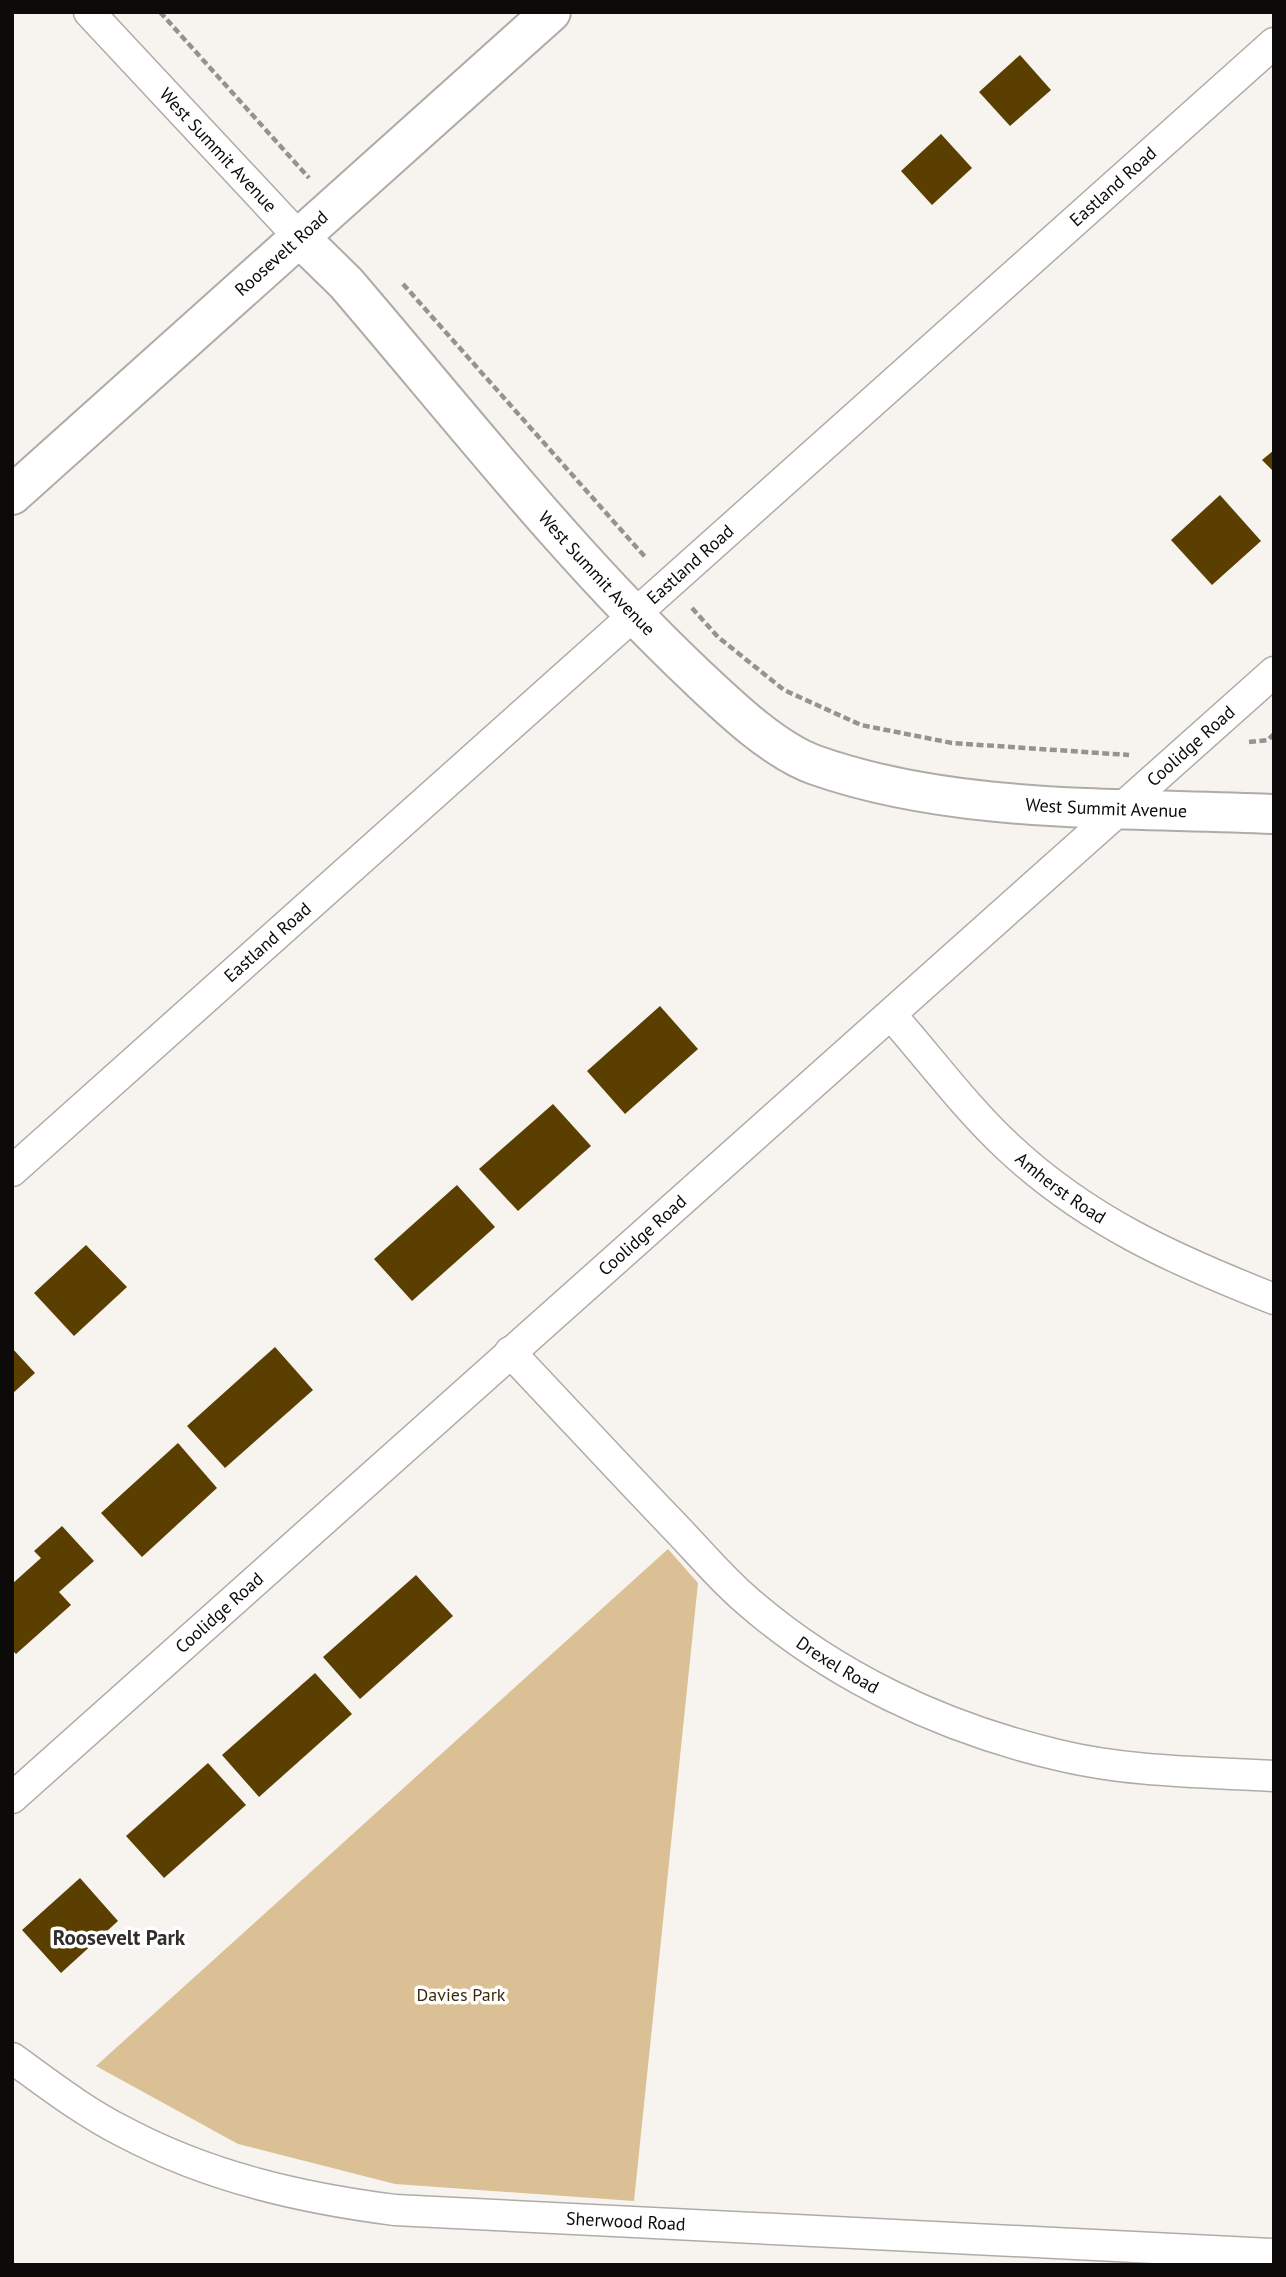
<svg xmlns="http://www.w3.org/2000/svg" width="1286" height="2277" viewBox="0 0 1286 2277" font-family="'PT Sans',sans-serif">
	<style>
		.green { fill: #dac094 }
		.building { fill: #5b3f00 }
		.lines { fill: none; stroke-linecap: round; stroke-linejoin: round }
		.street-casing { stroke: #afaca8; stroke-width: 33 }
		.secondary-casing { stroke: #afaca8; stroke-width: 42 }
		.path { stroke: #959390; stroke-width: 4.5; stroke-dasharray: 7 3.5; stroke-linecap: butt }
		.street { stroke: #fff; stroke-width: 30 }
		.secondary { stroke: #fff; stroke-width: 38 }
		.labels { text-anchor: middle; stroke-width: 7; stroke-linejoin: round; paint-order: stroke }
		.street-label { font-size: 18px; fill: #0c0b0a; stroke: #fff }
		.park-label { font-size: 18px; fill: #3d2c0b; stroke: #fff }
		.quarter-label { font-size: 21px; font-weight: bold; fill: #302e2b; stroke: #fff }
	</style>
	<rect width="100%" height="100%" fill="#f7f4f0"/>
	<path class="green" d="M668,1549L698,1583L634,2201L395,2184L238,2144L96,2066Z"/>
	<g class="building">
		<path d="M1020,55L1051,90L1010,126L979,92Z"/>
		<path d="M941,134L972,168L932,205L901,171Z"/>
		<path d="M1274,450V472L1262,460Z"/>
		<path d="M1220,495L1261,541L1212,585L1171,540Z"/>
		<path d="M660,1006L698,1049L625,1114L587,1071Z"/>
		<path d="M553,1104L591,1146L518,1211L479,1169Z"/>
		<path d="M457,1185L495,1227L412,1301L374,1259Z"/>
		<path d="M86,1245L127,1287L74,1336L34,1293Z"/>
		<path d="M275,1347L313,1390L225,1468L187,1426Z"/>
		<path d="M12,1348L35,1373L12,1394Z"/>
		<path d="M178,1443L217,1488L142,1557L101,1513Z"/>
		<path d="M62,1526L94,1561L59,1592L71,1605L16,1654L12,1650V1584L41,1558L34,1551Z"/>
		<path d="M416,1575L453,1616L360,1699L323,1657Z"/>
		<path d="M315,1673L352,1714L259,1797L222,1755Z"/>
		<path d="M208,1763L246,1805L164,1878L126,1836Z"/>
		<path d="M80,1878L118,1921L61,1973L22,1930Z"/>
	</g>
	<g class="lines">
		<defs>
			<g id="street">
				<path id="s1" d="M89,12L300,238"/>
				<path id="s2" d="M892,1016C930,1059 966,1108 1008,1147C1087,1221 1175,1260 1274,1299"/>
				<path id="s3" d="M12,1171L1274,43"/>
				<path id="s4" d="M510,1352C566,1411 621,1471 677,1529C699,1552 720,1577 744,1598C832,1676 943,1728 1058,1755C1128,1772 1202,1772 1274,1776"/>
				<path id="s5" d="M12,1798L1274,672"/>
				<path id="s6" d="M12,2058C48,2084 84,2112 124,2132C209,2177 301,2198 395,2210L1274,2254"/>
			</g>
			<g id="secondary">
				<path id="s7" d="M300,238L346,283C460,416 569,556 696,676C728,706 773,750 815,765C957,815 1124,807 1274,814"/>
				<path id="s8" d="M12,495L551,12"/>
			</g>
		</defs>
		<use href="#street" class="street-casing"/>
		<use href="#secondary" class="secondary-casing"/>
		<g class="path">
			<path d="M160,12L309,178"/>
			<path d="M403,284L646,558"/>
			<path d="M692,608L718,637L784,690L861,725L952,743L1129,755"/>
			<path d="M1249,742L1268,740L1274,734"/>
		</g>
		<use href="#street" class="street"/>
		<use href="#secondary" class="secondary"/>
	</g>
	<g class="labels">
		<g class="street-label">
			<text dy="6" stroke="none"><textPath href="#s1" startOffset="189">West Summit Avenue</textPath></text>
			<text dy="6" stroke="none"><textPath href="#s3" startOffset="1477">Eastland Road</textPath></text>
			<text dy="6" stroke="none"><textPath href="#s8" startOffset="362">Roosevelt Road</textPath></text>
			<text dy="6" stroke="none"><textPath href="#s3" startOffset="910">Eastland Road</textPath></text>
			<text dy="6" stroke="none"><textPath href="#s7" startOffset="448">West Summit Avenue</textPath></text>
			<text dy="6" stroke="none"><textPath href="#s5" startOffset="1580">Coolidge Road</textPath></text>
			<text dy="6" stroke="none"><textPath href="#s7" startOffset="1036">West Summit Avenue</textPath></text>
			<text dy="6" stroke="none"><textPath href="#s3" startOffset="343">Eastland Road</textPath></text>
			<text dy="6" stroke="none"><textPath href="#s2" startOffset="242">Amherst Road</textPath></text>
			<text dy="6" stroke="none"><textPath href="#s5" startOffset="845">Coolidge Road</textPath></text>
			<text dy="6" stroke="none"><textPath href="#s5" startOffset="278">Coolidge Road</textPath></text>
			<text dy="6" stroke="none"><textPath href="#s4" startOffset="455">Drexel Road</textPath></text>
			<text dy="6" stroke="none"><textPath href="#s6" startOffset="649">Sherwood Road</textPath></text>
		</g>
		<g class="park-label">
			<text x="461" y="2001">Davies Park</text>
		</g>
		<g class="quarter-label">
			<text x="119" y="1945">Roosevelt Park</text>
		</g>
	</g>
	<rect width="1286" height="2277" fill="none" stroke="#0c0b0a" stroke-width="28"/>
</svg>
